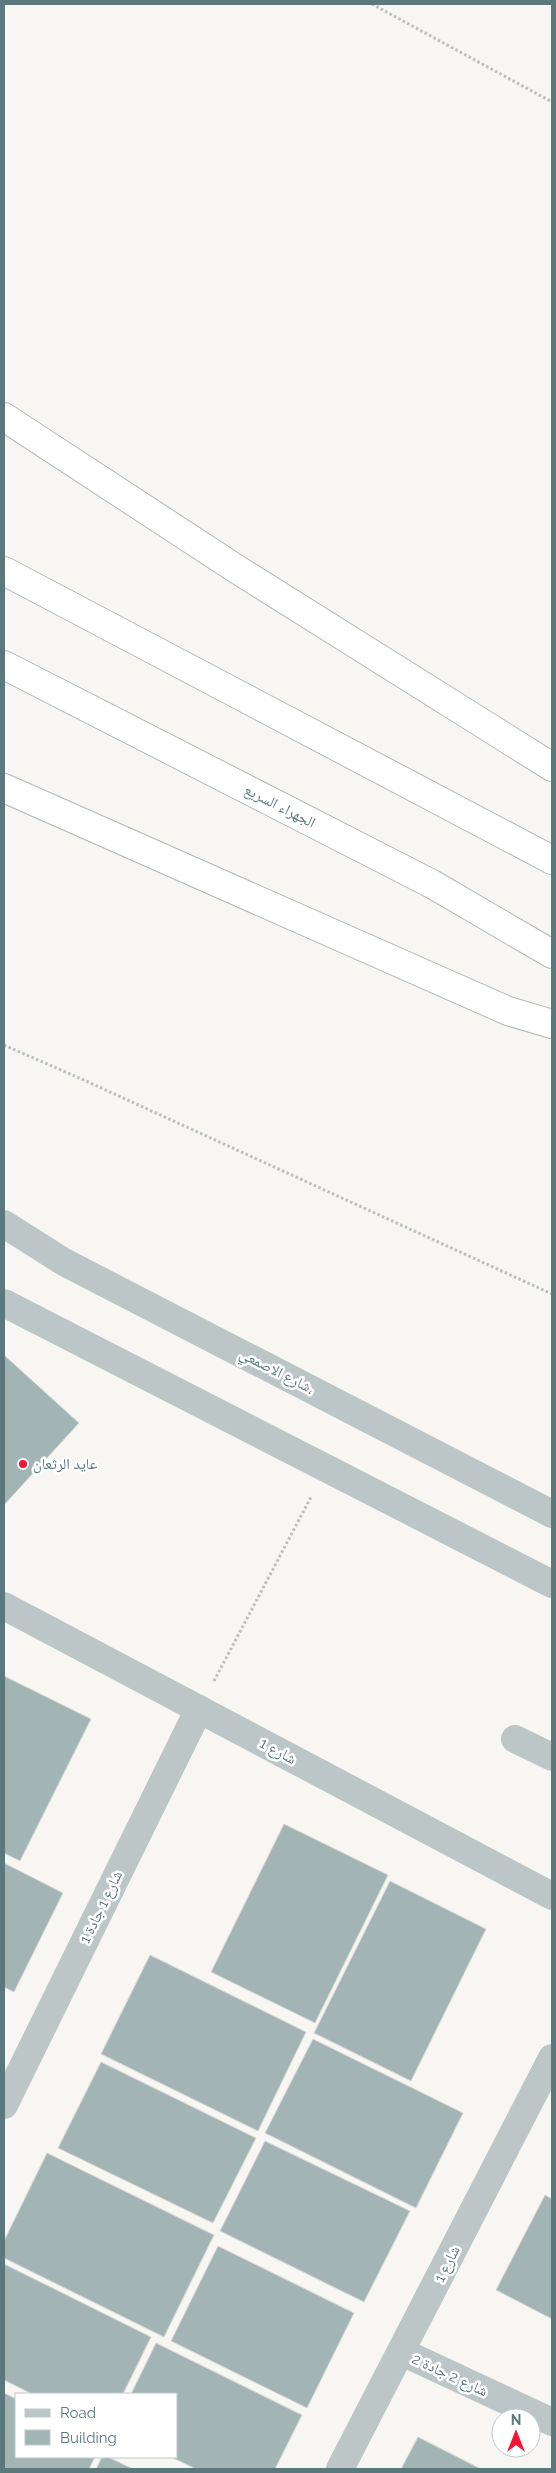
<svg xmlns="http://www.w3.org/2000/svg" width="556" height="2473" viewBox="0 0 556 2473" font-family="Raleway,'Noto Naskh Arabic',sans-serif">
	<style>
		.building { fill: #a3b4b5; stroke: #d8d7d6 }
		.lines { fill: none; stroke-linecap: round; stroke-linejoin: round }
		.highway-casing { stroke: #b0b9ba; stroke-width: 30 }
		.path { stroke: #b9bfc0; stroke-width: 3; stroke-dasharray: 2.5 2.5; stroke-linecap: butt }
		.minor { stroke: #bcc6c7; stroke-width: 28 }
		.highway { stroke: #fff; stroke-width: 28 }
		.poi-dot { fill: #f51532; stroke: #fff; stroke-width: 2 }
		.labels { text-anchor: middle; stroke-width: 5; stroke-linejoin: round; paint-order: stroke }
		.street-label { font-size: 15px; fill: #5b787c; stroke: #fff }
		.poi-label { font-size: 15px; fill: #5b787c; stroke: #fff; text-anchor: start }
	</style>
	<rect width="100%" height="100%" fill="#f7f6f3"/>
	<g class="building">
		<path d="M4,1355L79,1423L4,1505Z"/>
		<path d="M4,1676L91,1719L20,1861L4,1853Z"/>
		<path d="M284,1824L388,1875L315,2023L211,1972Z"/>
		<path d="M4,1863L63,1893L14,1992L4,1987Z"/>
		<path d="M390,1881L486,1929L411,2081L314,2033Z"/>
		<path d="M150,1955L306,2032L258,2131L101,2054Z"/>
		<path d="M313,2039L463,2113L416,2208L265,2133Z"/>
		<path d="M101,2062L256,2138L213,2223L58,2148Z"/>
		<path d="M265,2141L410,2211L364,2302L220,2231Z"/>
		<path d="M47,2153L214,2235L164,2337L4,2258V2241Z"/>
		<path d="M545,2195L552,2199V2319L496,2290Z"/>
		<path d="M218,2246L354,2313L307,2408L171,2341Z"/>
		<path d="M4,2264L151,2337L123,2394H32L4,2380Z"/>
		<path d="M156,2343L302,2415L275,2469H196L171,2457H176V2394H131Z"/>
		<path d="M4,2393L16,2399V2457H95L89,2469H4Z"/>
		<path d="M418,2437L481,2469H401Z"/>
		<path d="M102,2457H108L133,2469H96Z"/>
	</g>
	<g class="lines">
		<defs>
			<g id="highway">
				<path d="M4,417L238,570L552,767"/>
				<path d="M4,571L552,860"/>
				<path d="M4,665L432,884L552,954"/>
				<path d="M4,788L508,1011L552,1024"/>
			</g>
		</defs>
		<use href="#highway" class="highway-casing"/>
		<g class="path">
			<path d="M372,4L552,102"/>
			<path d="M4,1045L86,1081L552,1294"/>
			<path d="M214,1681L311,1497"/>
		</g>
		<g class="minor">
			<path d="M4,1224L64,1262L552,1514"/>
			<path d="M4,1303L552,1584"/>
			<path d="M4,1606L552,1896"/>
			<path d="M515,1739L552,1757"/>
			<path d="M4,2105L199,1709"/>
			<path d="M402,2352L552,2422"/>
			<path d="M340,2469L552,2058"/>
		</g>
		<use href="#highway" class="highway"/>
	</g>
	<circle class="poi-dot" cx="23" cy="1464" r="5"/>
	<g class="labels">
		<g class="street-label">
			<text transform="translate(280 806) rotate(27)" y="5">الجهراء السريع</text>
			<text transform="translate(277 1371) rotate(27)" y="5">شارع الاصمعي،</text>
			<text transform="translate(278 1751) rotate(28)" y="5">شارع 1</text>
			<text transform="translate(101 1907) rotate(-64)" y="5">شارع 1 جادة 1</text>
			<text transform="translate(447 2264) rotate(-63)" y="5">شارع 1</text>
			<text transform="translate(450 2375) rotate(25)" y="5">شارع 2 جادة 2</text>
		</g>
		<g class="poi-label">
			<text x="33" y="1469">عايد الرثعان</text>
		</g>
	</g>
	<rect width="556" height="2473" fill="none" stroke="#5b787c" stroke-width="10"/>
	<rect x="15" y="2393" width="162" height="65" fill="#ffffff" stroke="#bdc9cb"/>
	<rect x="25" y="2409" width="25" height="8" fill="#bcc6c7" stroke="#bdc9cb"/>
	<text x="60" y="2418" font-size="15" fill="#5b787c">Road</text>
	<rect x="25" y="2430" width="25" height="15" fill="#a3b4b5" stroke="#bdc9cb"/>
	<text x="60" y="2443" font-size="15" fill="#5b787c">Building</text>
	<g transform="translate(516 2433)"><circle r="24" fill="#ffffff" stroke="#bdc9cb"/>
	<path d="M0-4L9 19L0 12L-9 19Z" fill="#f51532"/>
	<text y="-8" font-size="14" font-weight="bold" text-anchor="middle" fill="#5b787c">N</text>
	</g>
</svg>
